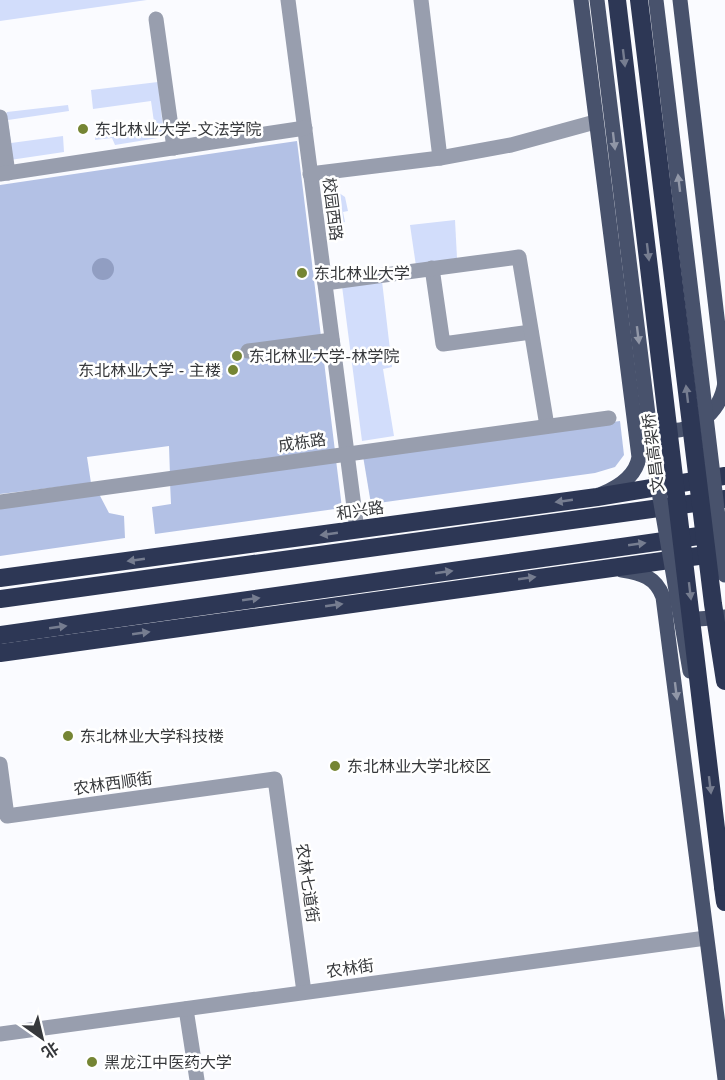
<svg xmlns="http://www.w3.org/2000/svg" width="725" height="1080" viewBox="0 0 725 1080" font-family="'Varela Round','Noto Sans SC',sans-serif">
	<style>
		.green { fill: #d2ddfb }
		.forest { fill: #b3c1e5 }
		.water { fill: #919ec2 }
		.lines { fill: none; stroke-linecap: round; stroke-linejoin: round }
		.minor { stroke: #989eae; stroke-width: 15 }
		.major { stroke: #48526c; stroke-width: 15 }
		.highway { stroke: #2d3755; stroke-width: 18 }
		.major-bridge { stroke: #48526c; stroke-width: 15 }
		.highway-bridge { stroke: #2d3755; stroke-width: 18 }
		.oneway { fill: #767d90 }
		.oneway2 { fill: #9197a7 }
		.poi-dot { fill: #758534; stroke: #fff; stroke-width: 2 }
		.labels { text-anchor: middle; stroke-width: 5; stroke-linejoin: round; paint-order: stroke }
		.poi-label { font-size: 16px; fill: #37393c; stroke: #fff; text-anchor: start }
		.street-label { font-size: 16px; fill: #37393c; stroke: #fff }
	</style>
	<rect width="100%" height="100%" fill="#fafbff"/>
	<g class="green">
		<path d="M0,0H147L0,21Z"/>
		<path d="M158,82L164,137L115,145L112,138L95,140V135L103,134L102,130L154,122L151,101L93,109L91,90Z"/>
		<path d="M68,105L69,111L8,120L11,143L63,136L64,152L10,160L4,118L7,112Z"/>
		<path d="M329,186L345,197L348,211L343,212L345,222L333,225Z"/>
		<path d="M455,220L457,258L416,266L410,225Z"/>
		<path d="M382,281L392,367L383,369L394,436L362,441L342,286Z"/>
	</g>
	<g class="forest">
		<path d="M297,141L335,451L170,475L169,446L87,457L91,483L0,494V185Z"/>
		<path d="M620,421L624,455L615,467L595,473L371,504L363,456Z"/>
		<path d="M336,460L342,508L155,534L152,507L171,504L170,482Z"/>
		<path d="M98,492L109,513L124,516L125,538L0,556V506Z"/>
	</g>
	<circle class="water" cx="103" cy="269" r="11"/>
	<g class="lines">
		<g class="minor">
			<path d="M288,0L357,530"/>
			<path d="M421,0L440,158"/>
			<path d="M156,19L174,148"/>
			<path d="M0,117L8,173"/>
			<path d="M0,174L305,128"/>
			<path d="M310,174L440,158L511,145L595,122"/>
			<path d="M432,268L443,344L531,332"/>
			<path d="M325,283L519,257L547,426"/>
			<path d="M248,351L332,340"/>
			<path d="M0,502L609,418"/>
			<path d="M0,764L7,816L275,779L304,992"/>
			<path d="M186,1009L197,1080"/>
			<path d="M0,1034L706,938"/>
		</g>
		<g class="major">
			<path d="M581,0L639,457C636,476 619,487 602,494"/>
			<path d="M680,0L725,386"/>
			<path d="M657,428C690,438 721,414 725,382"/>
			<path d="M622,570C641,573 656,577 663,597L725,1079"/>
			<path d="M683,627L698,619L725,617"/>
		</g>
		<g class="highway">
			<path d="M0,578L597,497L725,476"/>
			<path d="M0,599L725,499"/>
			<path d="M0,635L720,533"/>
			<path d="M0,653L720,553"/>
			<path d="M723,887L725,902"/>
		</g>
		<g class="major-bridge">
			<path d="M597,0L654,463L690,671"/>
			<path d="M656,0L725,575"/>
		</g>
		<g class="highway-bridge">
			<path d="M617,0L723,887"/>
			<path d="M639,0L713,604L725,681"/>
		</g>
	</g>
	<defs><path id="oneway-solid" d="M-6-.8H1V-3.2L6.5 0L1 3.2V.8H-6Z" transform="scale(1.5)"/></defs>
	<g class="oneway">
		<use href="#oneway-solid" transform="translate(624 58) rotate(83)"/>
		<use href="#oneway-solid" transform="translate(648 252) rotate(83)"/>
		<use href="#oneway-solid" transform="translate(687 394) rotate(-97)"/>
		<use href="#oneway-solid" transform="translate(564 501) rotate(172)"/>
		<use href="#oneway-solid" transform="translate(329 534) rotate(172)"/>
		<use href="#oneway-solid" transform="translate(637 544) rotate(-8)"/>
		<use href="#oneway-solid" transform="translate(136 560) rotate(172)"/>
		<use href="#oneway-solid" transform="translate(444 572) rotate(-8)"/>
		<use href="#oneway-solid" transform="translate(527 578) rotate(-8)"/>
		<use href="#oneway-solid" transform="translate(690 591) rotate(83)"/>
		<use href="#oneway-solid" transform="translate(251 599) rotate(-8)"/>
		<use href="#oneway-solid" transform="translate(334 605) rotate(-8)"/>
		<use href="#oneway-solid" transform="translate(58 627) rotate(-8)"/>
		<use href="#oneway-solid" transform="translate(141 633) rotate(-8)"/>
		<use href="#oneway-solid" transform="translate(710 785) rotate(83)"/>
	</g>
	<g class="oneway2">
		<use href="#oneway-solid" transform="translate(614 141) rotate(83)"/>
		<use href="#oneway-solid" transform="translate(679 183) rotate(-97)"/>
		<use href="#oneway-solid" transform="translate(638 335) rotate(83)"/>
		<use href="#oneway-solid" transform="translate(676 691) rotate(83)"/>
	</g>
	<g class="poi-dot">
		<circle cx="83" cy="129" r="6"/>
		<circle cx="302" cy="273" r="6"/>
		<circle cx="237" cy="356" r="6"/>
		<circle cx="233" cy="370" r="6"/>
		<circle cx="68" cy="736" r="6"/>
		<circle cx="335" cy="766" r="6"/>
		<circle cx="92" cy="1062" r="6"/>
	</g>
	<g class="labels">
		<g class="poi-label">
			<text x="95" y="135">东北林业大学-文法学院</text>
			<text x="314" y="279">东北林业大学</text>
			<text x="249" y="362">东北林业大学-林学院</text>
			<text x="221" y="376" text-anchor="end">东北林业大学 - 主楼</text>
			<text x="80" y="742">东北林业大学科技楼</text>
			<text x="347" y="772">东北林业大学北校区</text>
			<text x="104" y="1068">黑龙江中医药大学</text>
		</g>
		<g class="street-label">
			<text transform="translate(333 209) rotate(83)" y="6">校园西路</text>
			<text transform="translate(302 442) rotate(-8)" y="6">成栋路</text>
			<text transform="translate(653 453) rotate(-97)" y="6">文昌高架桥</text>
			<text transform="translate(360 510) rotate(-8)" y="6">和兴路</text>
			<text transform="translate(113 783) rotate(-8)" y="6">农林西顺街</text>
			<text transform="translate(308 883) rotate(82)" y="6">农林七道街</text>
			<text transform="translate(350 968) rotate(-8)" y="6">农林街</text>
		</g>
	</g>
	<g transform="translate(42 1038) rotate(146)" stroke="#ffffff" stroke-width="4.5" paint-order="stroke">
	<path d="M0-4.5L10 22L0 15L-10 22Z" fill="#37393c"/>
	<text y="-9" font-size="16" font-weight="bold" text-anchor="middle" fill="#37393c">北</text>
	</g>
</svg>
